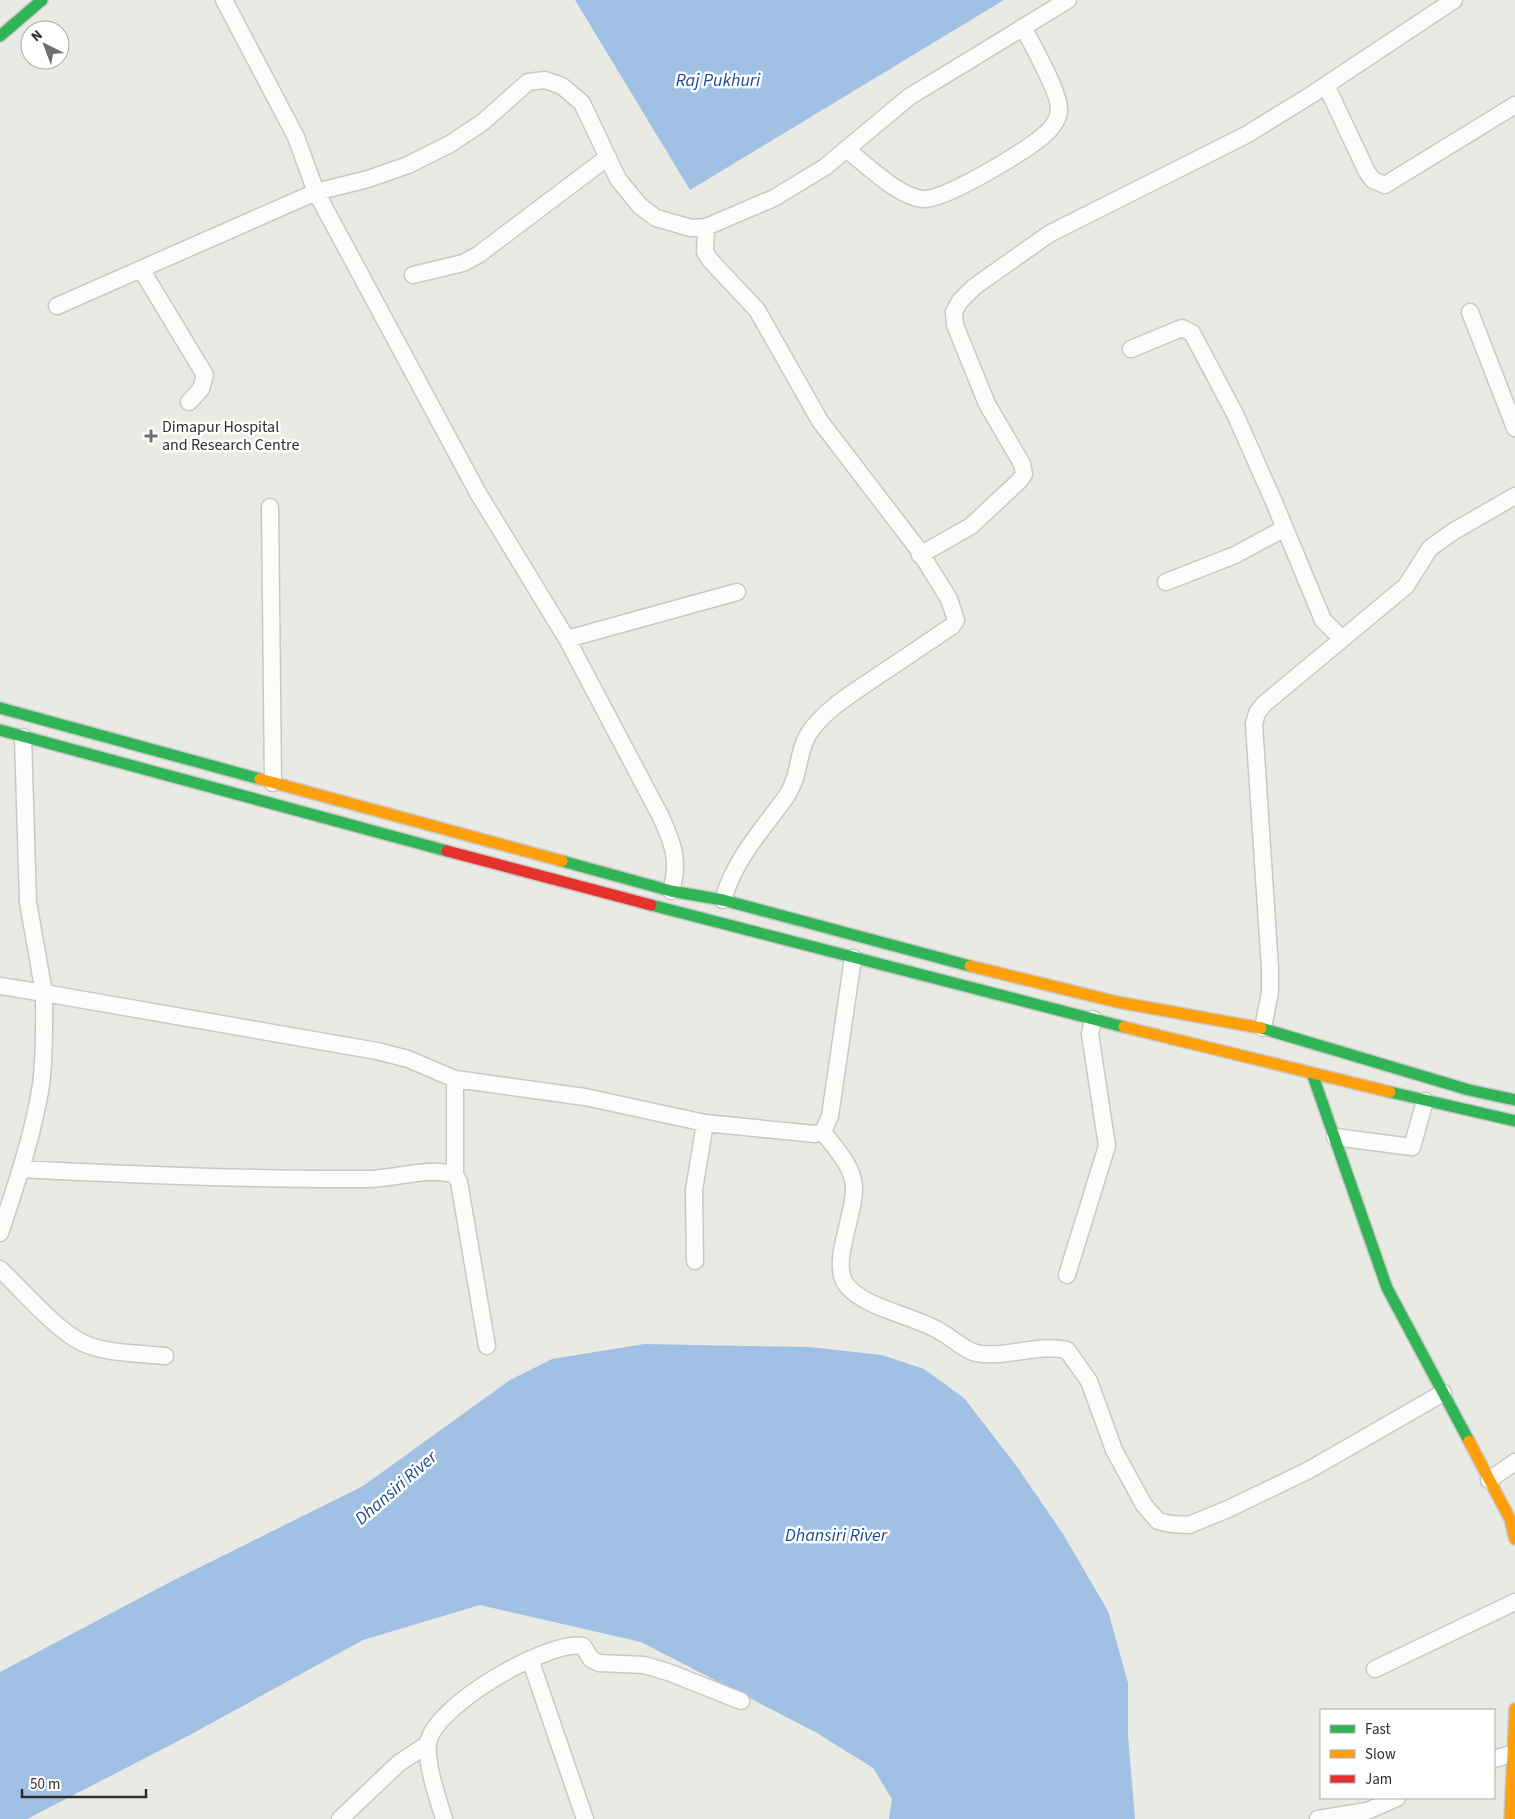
<svg xmlns="http://www.w3.org/2000/svg" width="1515" height="1819" font-family="'Source Sans 3',sans-serif">
<style>
.water{fill:#a0c1e4}
.lines{fill:none;stroke-linecap:round;stroke-linejoin:round}
.street-casing{stroke:#c9c8c8;stroke-width:19}
.fast-casing{stroke:#c9c8c8;stroke-width:14}
.slow-casing{stroke:#c9c8c8;stroke-width:14}
.jam-casing{stroke:#c9c8c8;stroke-width:14}
.street{stroke:#fcfcfb;stroke-width:16}
.fast{stroke:#30b455;stroke-width:11}
.slow{stroke:#ff9f0a;stroke-width:11}
.jam{stroke:#e5322d;stroke-width:11}
.poi-dot{fill:#6f6f6d;stroke:#fff;stroke-width:2}
.labels{text-anchor:middle;dominant-baseline:central;stroke-width:5;stroke-linejoin:round;paint-order:stroke}
.poi-label{font-size:16px;fill:#2d2d2d;stroke:#fff;text-anchor:start}
.water-label{font-size:18px;font-style:italic;fill:#1c4a93;stroke:#fff}
</style>
<rect width="100%" height="100%" fill="#eaeae5"/>
<path class="water" d="M 575,0 L 1004,0 L 690,190 Z
M 644,1344 L 809,1347 L 882,1355 L 924,1369 L 964,1398 L 1018,1468 L 1063,1534 L 1108,1611 L 1128,1683 L 1128,1736 L 1135,1819 L 889,1819 L 892,1799 L 873,1768 L 817,1733 L 641,1642 L 480,1605 L 363,1640 L 188,1736 L 27,1819 L 0,1819 L 0,1672 L 172,1581 L 363,1486 L 510,1380 L 552,1359 Z"/>
<g class="lines">
<g class="street-casing">
<path id="street" d="M 224,0 L 296,137 L 316,192 L 478,493 L 567,639 L 661,817 C 673,844 680,861 671,891
M 1326,85 L 1367,172 L 1373,180 L 1385,185 L 1515,105
M 846,149 C 866,164 897,196 922,199 C 943,202 1025,151 1043,136 C 1050,130 1058,122 1059,111 C 1061,95 1032,44 1023,27
M 706,227 L 705,252 L 710,260 L 757,310 L 820,421 L 918,549 L 949,599 L 956,620 L 952,626 C 928,642 904,659 879,675 C 855,692 827,707 809,733 C 797,751 801,775 786,797 C 762,830 734,860 723,900
M 141,269 L 205,375 L 201,389 L 189,402
M 413,275 L 463,263 L 478,255 L 608,157
M 57,306 L 316,192 L 368,179 L 408,165 L 450,144 L 483,122 L 528,82 L 545,80 L 562,86 L 582,103 L 618,179 L 640,206 L 656,218 L 691,228 L 706,227 L 774,198 L 825,167 L 909,97 L 1068,0
M 1470,312 L 1515,428
M 1131,349 L 1182,328 L 1192,333 L 1235,414 L 1274,502 L 1323,620 L 1342,639
M 270,507 L 273,783
M 920,555 L 971,526 L 1019,481 L 1024,474 L 1022,464 L 987,404 L 955,325 L 954,312 L 960,301 L 974,287 L 1049,234 L 1246,135 L 1311,95 L 1454,0
M 1166,582 L 1235,555 L 1285,528
M 567,639 L 737,592
M 23,737 L 28,902 L 44,993 L 377,1051 L 408,1059 L 455,1079 L 585,1097 L 705,1123 L 815,1134 L 823,1132 L 830,1116 L 853,958
M 0,986 L 44,993 C 44,1024 45,1055 41,1085 C 33,1136 16,1185 0,1233
M 1263,1028 L 1270,992 L 1270,969 L 1254,724 L 1257,713 L 1264,704 L 1406,586 L 1430,548 L 1454,531 L 1515,496
M 823,1132 C 835,1148 853,1166 854,1187 C 856,1214 828,1266 848,1287 C 866,1306 897,1312 920,1322 C 931,1326 944,1333 953,1340 C 961,1345 966,1350 976,1353 C 1006,1359 1036,1343 1067,1350 L 1089,1381 L 1114,1450 L 1144,1505 L 1158,1521 L 1171,1524 L 1189,1525 L 1228,1509 L 1309,1470 L 1443,1393
M 1335,1137 L 1412,1147 L 1425,1101
M 21,1169 C 137,1175 253,1180 368,1179 C 397,1179 427,1166 455,1175 L 459,1182 L 487,1346
M 455,1175 L 455,1079
M 695,1261 L 694,1190 L 705,1123
M 0,1269 C 22,1290 56,1330 83,1343 C 107,1354 139,1353 165,1356
M 1067,1275 L 1107,1146 L 1090,1034 L 1093,1019
M 1489,1480 L 1515,1462
M 530,1659 L 585,1819
M 1375,1669 L 1515,1602
M 1494,1759 L 1515,1753
M 340,1819 L 399,1763 L 428,1744
M 444,1819 C 438,1799 426,1765 428,1744 C 432,1707 547,1640 583,1646 L 591,1659 L 599,1663 L 644,1665 L 668,1672 L 741,1701
M 1318,1819 L 1367,1811 L 1397,1798"/>
</g>
<g class="fast-casing">
<path id="fast" d="M 0,36 L 42,0
M 0,708 L 260,779
M 0,730 L 447,851
M 562,861 L 671,891 L 723,900 L 970,966
M 651,905 L 1124,1027
M 1261,1028 L 1469,1090 L 1515,1100
M 1313,1076 L 1387,1288 L 1469,1441
M 1390,1092 L 1515,1121"/>
</g>
<g class="slow-casing">
<path id="slow" d="M 260,779 L 562,861
M 970,966 L 1117,1002 L 1261,1028
M 1124,1027 L 1390,1092
M 1469,1441 L 1510,1519 L 1515,1539
M 1510,1819 L 1515,1709"/>
</g>
<g class="jam-casing">
<path id="jam" d="M 447,851 L 651,905"/>
</g>
<use href="#street" class="street"/>
<use href="#fast" class="fast"/>
<use href="#slow" class="slow"/>
<use href="#jam" class="jam"/>
</g>
<path class="poi-dot" d="M148.5 428.5h5v5h5v5h-5v5h-5v-5h-5v-5h5z"/>
<g class="labels">
<g class="poi-label">
<text x="162" y="427">Dimapur Hospital<tspan x="162" dy="18">and Research Centre</tspan></text>
</g>
<g class="water-label">
<text x="718" y="80">Raj Pukhuri</text>
<text transform="translate(396 1488) rotate(-41)">Dhansiri River</text>
<text x="836" y="1535">Dhansiri River</text>
</g>
</g>
<rect x="1320" y="1709" width="175" height="90" fill="#ffffff" stroke="#ababab"/>
<rect x="1330" y="1725" width="25" height="8" fill="#30b455" stroke="#ababab"/>
<text x="1365" y="1734" font-size="15" fill="#2d2d2d">Fast</text>
<rect x="1330" y="1750" width="25" height="8" fill="#ff9f0a" stroke="#ababab"/>
<text x="1365" y="1759" font-size="15" fill="#2d2d2d">Slow</text>
<rect x="1330" y="1775" width="25" height="8" fill="#e5322d" stroke="#ababab"/>
<text x="1365" y="1784" font-size="15" fill="#2d2d2d">Jam</text>
<g transform="translate(45 45) rotate(318)"><circle r="24" fill="#ffffff" stroke="#ababab"/>
<path d="M0-4L9 19L0 12L-9 19Z" fill="#6f6f6d"/>
<text y="-8" font-size="14" font-weight="bold" text-anchor="middle" fill="#2d2d2d">N</text>
</g>
<path d="M22 1789v8h124v-8" fill="none" stroke="#2d2d2d" stroke-width="2.5"/>
<text x="30" y="1789" font-size="15" fill="#2d2d2d" stroke="#ffffff" stroke-width="4" paint-order="stroke">50 m</text>
</svg>
